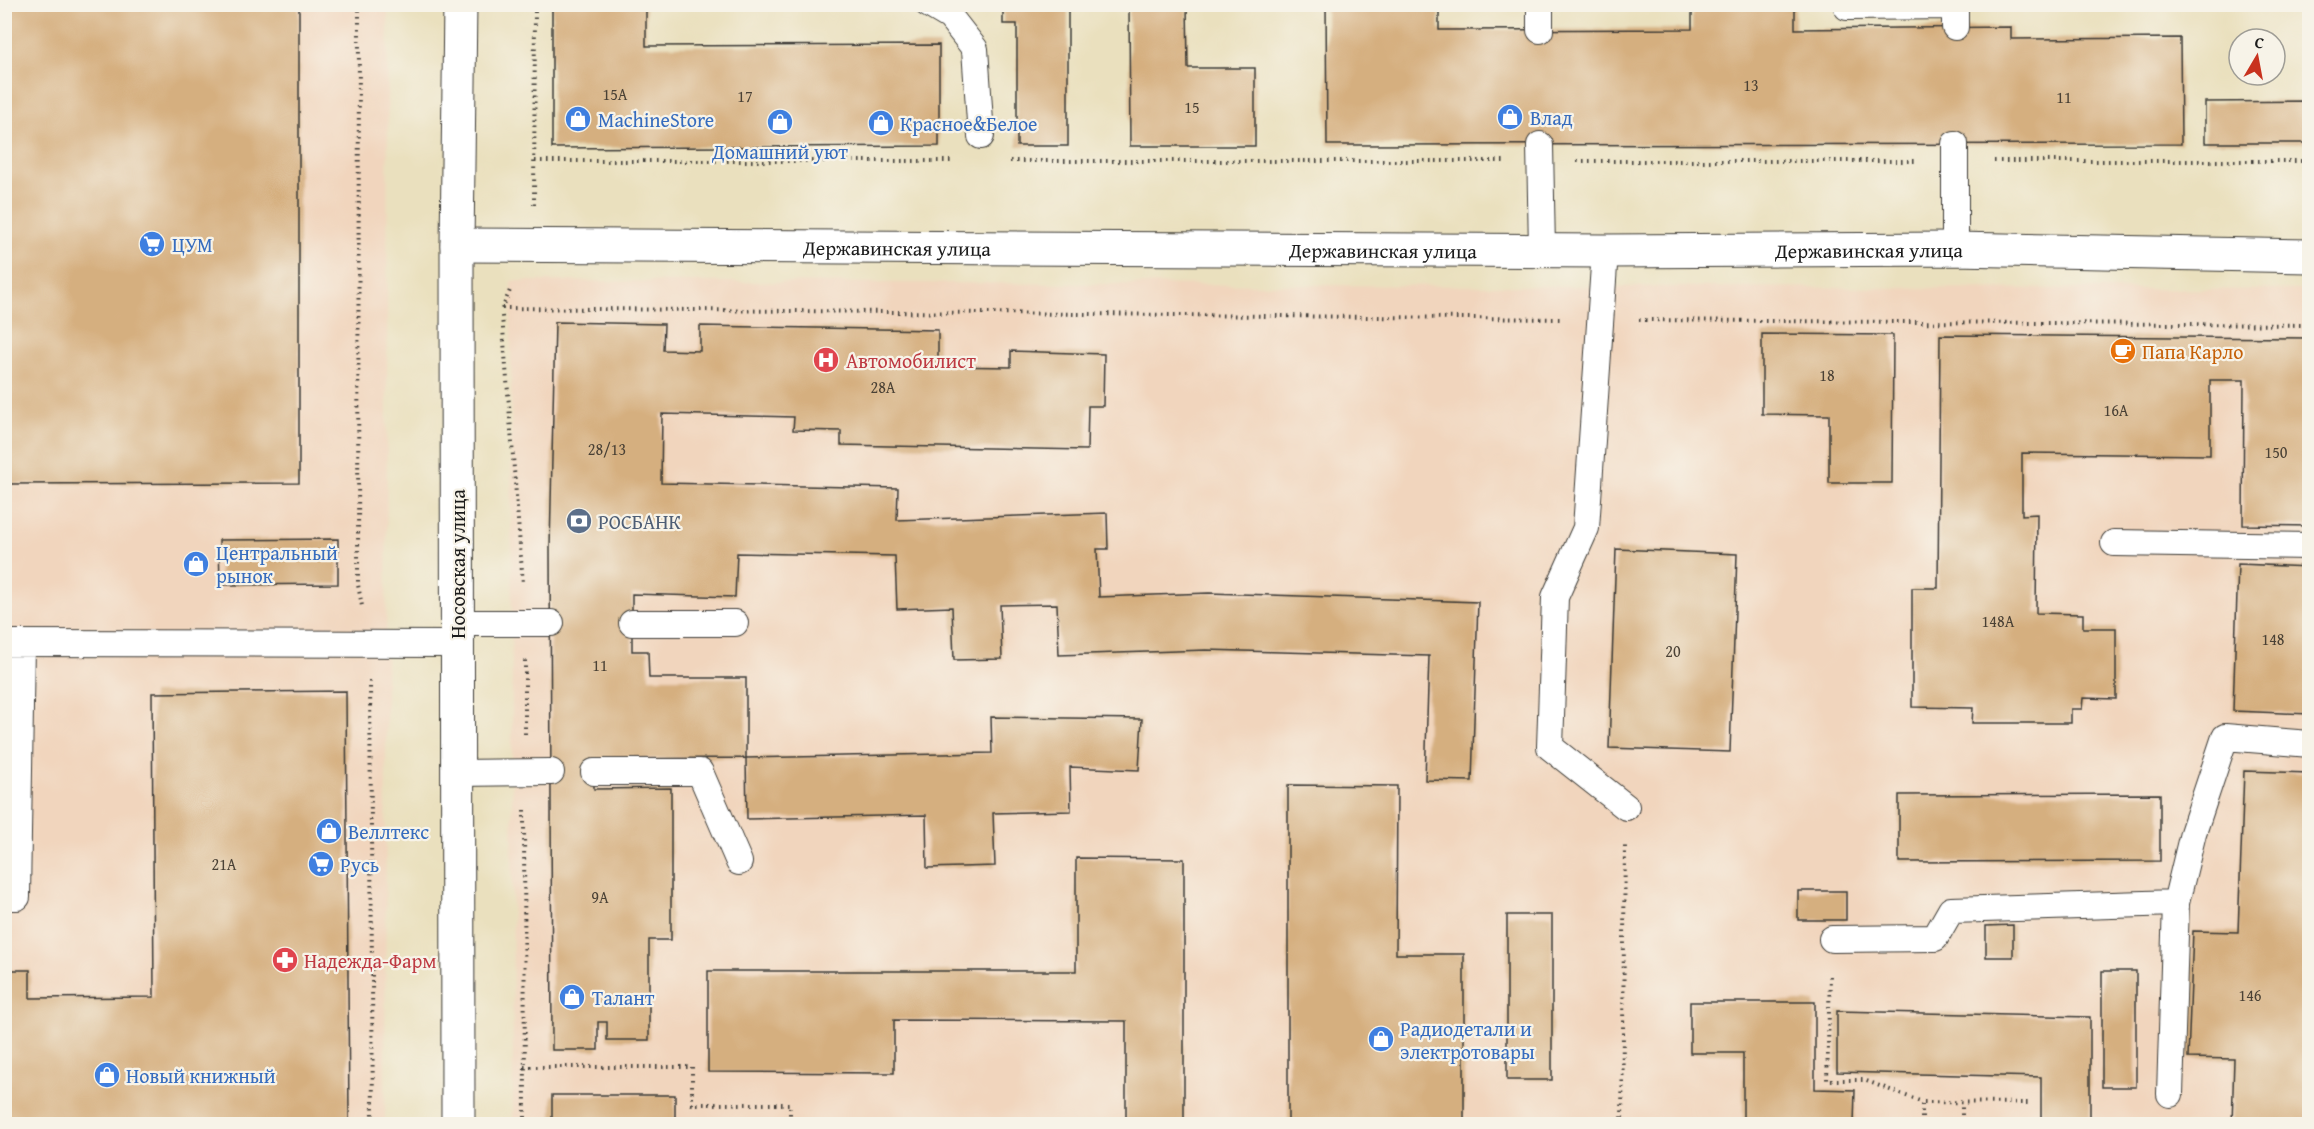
<svg xmlns="http://www.w3.org/2000/svg" width="2314" height="1129" font-family="'Gentium Book Plus',serif">
<style>
.built{fill:#f1d5bd}
.building{fill:#d5af7f}
.lines{fill:none;stroke-linecap:round;stroke-linejoin:round}
.lane-casing{stroke:#3b3934;stroke-width:28}
.street-casing{stroke:#3b3934;stroke-width:35}
.secondary-casing{stroke:#3b3934;stroke-width:35}
.path{stroke:#3b3934;stroke-width:4;stroke-dasharray:1.5 4.5;stroke-linecap:butt}
.lane{stroke:#fff;stroke-width:26}
.street{stroke:#fff;stroke-width:33}
.secondary{stroke:#fff;stroke-width:33}
.labels{text-anchor:middle;dominant-baseline:central;stroke-width:4.5;stroke-linejoin:round;paint-order:stroke}
.number-label{font-size:16px;fill:#4a4135}
.shop-label{font-size:20px;fill:#366cbe;stroke:#f7f3e8;text-anchor:start}
.street-label{font-size:20px;fill:#1c1c1c;stroke:#f7f3e8}
.food-label{font-size:20px;fill:#c56008;stroke:#f7f3e8;text-anchor:start}
.health-label{font-size:20px;fill:#be3a42;stroke:#f7f3e8;text-anchor:start}
.service-label{font-size:20px;fill:#4e5e75;stroke:#f7f3e8;text-anchor:start}
</style>
<rect width="100%" height="100%" fill="#f7f3e8"/>
<filter id="ink" filterUnits="userSpaceOnUse"><feTurbulence type="fractalNoise" baseFrequency=".0167" numOctaves="2"/><feDisplacementMap in="SourceGraphic" scale="12" xChannelSelector="R" yChannelSelector="G"/><feConvolveMatrix kernelMatrix="1 2 1 2 8 2 1 2 1" color-interpolation-filters="sRGB"/></filter>
<filter id="wash" filterUnits="userSpaceOnUse"><feTurbulence type="fractalNoise" baseFrequency=".008" numOctaves="4" result="noise"/><feDisplacementMap in="SourceGraphic" scale="24" xChannelSelector="R" yChannelSelector="G"/><feGaussianBlur stdDeviation="1.35" result="paint"/><feColorMatrix in="noise" values="0 0 0 0 0 0 0 0 0 0 0 0 0 0 0 0 0 1.4 0 .05"/><feComposite in="paint" operator="in"/></filter>
<g filter="url(#wash)">
<rect width="100%" height="100%" fill="#eae0be"/>
<path class="built" d="M 5,5 L 388,5 L 385,1124 L 5,1124 Z
M 511,281 L 2309,290 L 2309,1124 L 513,1124 Z"/>
<g id="blocks">
<path class="building" d="M 4,4 L 299,4 L 299,483 L 4,484 Z
M 552,4 L 646,4 L 646,46 L 939,45 L 939,146 L 552,148 Z
M 1003,4 L 1068,4 L 1068,146 L 1017,146 L 1017,24 L 1003,24 Z
M 1129,4 L 1187,4 L 1188,68 L 1255,68 L 1255,146 L 1130,146 Z
M 1326,4 L 1439,4 L 1439,30 L 1692,29 L 1692,4 L 1795,4 L 1795,29 L 2011,27 L 2011,39 L 2180,38 L 2181,144 L 1327,145 Z
M 2310,101 L 2310,143 L 2205,143 L 2205,102 Z
M 555,322 L 664,324 L 663,350 L 700,351 L 700,326 L 938,330 L 938,366 L 1011,367 L 1011,351 L 1104,354 L 1103,406 L 1088,406 L 1087,450 L 841,445 L 841,431 L 793,430 L 794,417 L 662,414 L 661,483 L 898,488 L 897,520 L 1107,513 L 1108,549 L 1097,549 L 1099,597 L 1209,593 L 1478,602 L 1472,781 L 1425,780 L 1429,656 L 1206,650 L 1059,655 L 1057,604 L 1000,605 L 1002,659 L 954,660 L 952,607 L 897,609 L 895,556 L 737,553 L 735,597 L 632,594 L 632,651 L 648,651 L 649,678 L 746,678 L 746,758 L 594,759 L 594,789 L 671,788 L 671,940 L 649,940 L 649,1040 L 607,1040 L 607,1022 L 598,1022 L 598,1050 L 552,1050 L 550,548 Z
M 1762,334 L 1893,335 L 1892,483 L 1829,483 L 1829,415 L 1762,414 Z
M 1940,335 L 2310,338 L 2310,526 L 2243,525 L 2244,380 L 2210,380 L 2210,455 L 2022,453 L 2022,515 L 2037,514 L 2036,613 L 2083,614 L 2083,628 L 2116,628 L 2116,699 L 2083,698 L 2082,709 L 2071,709 L 2071,723 L 1972,723 L 1973,708 L 1912,707 L 1912,588 L 1938,588 Z
M 338,539 L 338,584 L 220,585 L 219,540 Z
M 1616,549 L 1737,554 L 1730,752 L 1609,748 Z
M 2238,564 L 2310,567 L 2310,714 L 2233,711 Z
M 346,691 L 349,1124 L 4,1124 L 4,970 L 30,970 L 30,998 L 154,997 L 152,693 Z
M 991,717 L 1142,719 L 1139,770 L 1070,767 L 1071,811 L 993,813 L 995,866 L 927,868 L 926,815 L 747,819 L 746,758 L 992,753 Z
M 2244,771 L 2310,773 L 2310,1124 L 2232,1124 L 2234,1059 L 2188,1058 L 2193,931 L 2238,932 Z
M 1288,785 L 1397,786 L 1396,954 L 1464,954 L 1464,1124 L 1288,1124 Z
M 2160,794 L 2160,861 L 1899,862 L 1899,795 Z
M 1076,858 L 1184,859 L 1184,1124 L 1126,1124 L 1126,1021 L 894,1020 L 894,1073 L 708,1072 L 708,971 L 1076,971 Z
M 1798,891 L 1846,891 L 1846,920 L 1798,920 Z
M 1507,915 L 1552,915 L 1552,1080 L 1507,1080 Z
M 2013,925 L 2013,957 L 1986,957 L 1986,926 Z
M 2102,971 L 2136,971 L 2136,1087 L 2102,1087 Z
M 1690,1002 L 1815,1002 L 1815,1089 L 1855,1090 L 1854,1124 L 1743,1124 L 1743,1053 L 1690,1053 Z
M 1837,1011 L 2090,1017 L 2090,1124 L 2041,1124 L 2041,1077 L 1837,1072 Z
M 552,1095 L 675,1095 L 675,1124 L 552,1124 Z"/>
</g>
</g>
<g filter="url(#ink)">
<use href="#blocks" fill-opacity="0" stroke="#3b3934" stroke-width="1.5"/>
<g class="lines">
<g class="lane-casing">
<path id="lane" d="M 928,4 L 950,17 L 975,49 L 981,136
M 1540,4 L 1540,30
M 1847,4 L 1847,7 L 1955,6 L 1955,27
M 1955,144 L 1955,249
M 1540,145 L 1542,250
M 1605,251 L 1586,528 L 1555,597 L 1550,747 L 1626,807
M 2114,543 L 2310,546
M 457,623 L 551,623
M 632,623 L 735,623
M 4,643 L 457,644
M 594,772 L 700,772 L 739,862
M 457,773 L 551,772
M 4,897 L 17,897 L 21,643
M 1832,939 L 1935,938 L 1951,910 L 2176,903 L 2193,833 L 2225,737 L 2310,744
M 2170,1094 L 2176,903"/>
</g>
<g class="street-casing">
<g id="street">
<path id="s1" d="M 457,245 L 1605,251 L 1955,249 L 2310,256"/>
</g>
</g>
<g class="secondary-casing">
<path id="secondary" d="M 458,1124 L 457,245 L 460,4"/>
</g>
<path class="path" d="M 359,4 L 358,585 L 362,606
M 535,161 L 952,161
M 1010,161 L 1504,161
M 1577,161 L 1918,161
M 1994,161 L 2310,161
M 534,205 L 535,4
M 502,308 L 1563,319
M 502,309 L 511,288
M 502,316 L 523,584
M 1639,320 L 2310,325
M 370,681 L 373,1124
M 525,734 L 525,660
M 524,810 L 525,1124
M 1830,976 L 1827,1080 L 1864,1080 L 1922,1102
M 524,1067 L 692,1067 L 692,1104 L 790,1104 L 790,1124
M 1962,1115 L 1962,1103
M 1622,1124 L 1625,844
M 1922,1124 L 1922,1102 L 2028,1103"/>
<use href="#lane" class="lane"/>
<use href="#street" class="street"/>
<use href="#secondary" class="secondary"/>
</g>
</g>
<defs>
<g id="shop-disc" transform="scale(1.35)"><circle r="9.5" fill="#3f7fe0" stroke="#f7f3e8"/><path d="M-5-2.5h2.3a2.7 3.5 0 0 1 5.4 0H5L5.5 6h-11ZM-1.5-2.5h3a1.5 2.3 0 0 0-3 0Z" fill="#fff"/></g>
<g id="supermarket-disc" transform="scale(1.35)"><circle r="9.5" fill="#3f7fe0" stroke="#f7f3e8"/><path d="M-6-5.5h2.5l.6 2H6L4.5 2H-2.5L-4.4-4H-6ZM-1.5 3.2a1.3 1.3 0 1 0 .1 0ZM3 3.2a1.3 1.3 0 1 0 .1 0Z" fill="#fff"/></g>
<g id="cafe-disc" transform="scale(1.35)"><circle r="9.5" fill="#e8710a" stroke="#f7f3e8"/><path d="M-5.5-4.5H6V0H3Q3 3.5 0 3.5H-2.5Q-5.5 3.5-5.5 0ZM3-3.2v2h1.7v-2ZM-6 4.5H4V6H-6Z" fill="#fff"/></g>
<g id="hospital-disc" transform="scale(1.35)"><circle r="9.5" fill="#e0444e" stroke="#f7f3e8"/><path d="M-5-5h3v3.5h4V-5h3V5h-3V1.5h-4V5h-3Z" fill="#fff"/></g>
<g id="bank-disc" transform="scale(1.35)"><circle r="9.5" fill="#5c6f8a" stroke="#f7f3e8"/><path d="M-6-4H6V4H-6ZM0-2.3a2.3 2.3 0 1 0 0 4.6a2.3 2.3 0 1 0 0-4.6Z" fill="#fff"/></g>
<g id="pharmacy-disc" transform="scale(1.35)"><circle r="9.5" fill="#e0444e" stroke="#f7f3e8"/><path d="M-2-6h4v4h4v4h-4v4h-4v-4h-4v-4h4Z" fill="#fff"/></g>
</defs>
<g fill-rule="evenodd">
<use href="#shop-disc" x="1510" y="117"/>
<use href="#shop-disc" x="578" y="119"/>
<use href="#shop-disc" x="780" y="122"/>
<use href="#shop-disc" x="881" y="123"/>
<use href="#supermarket-disc" x="152" y="244"/>
<use href="#cafe-disc" x="2123" y="351"/>
<use href="#hospital-disc" x="826" y="360"/>
<use href="#bank-disc" x="579" y="521"/>
<use href="#shop-disc" x="196" y="564"/>
<use href="#shop-disc" x="329" y="831"/>
<use href="#supermarket-disc" x="321" y="864"/>
<use href="#pharmacy-disc" x="285" y="960"/>
<use href="#shop-disc" x="572" y="997"/>
<use href="#shop-disc" x="1381" y="1039"/>
<use href="#shop-disc" x="107" y="1075"/>
</g>
<g class="labels">
<g class="number-label">
<text x="1751" y="85">13</text>
<text x="615" y="94">15А</text>
<text x="745" y="96">17</text>
<text x="2064" y="97">11</text>
<text x="1192" y="107">15</text>
<text x="1827" y="375">18</text>
<text x="883" y="387">28А</text>
<text x="2116" y="410">16А</text>
<text x="607" y="449">28/13</text>
<text x="2276" y="452">150</text>
<text x="1998" y="621">148А</text>
<text x="2273" y="639">148</text>
<text x="1673" y="651">20</text>
<text x="600" y="665">11</text>
<text x="224" y="864">21А</text>
<text x="600" y="897">9А</text>
<text x="2250" y="995">146</text>
</g>
<g class="shop-label">
<text x="1530" y="117">Влад</text>
<text x="598" y="119">MachineStore</text>
<text x="900" y="123">Красное&amp;Белое</text>
<text x="780" y="151" text-anchor="middle">Домашний уют</text>
<text x="172" y="244">ЦУМ</text>
<text x="216" y="552">Центральный<tspan x="216" dy="23">рынок</tspan></text>
<text x="348" y="831">Веллтекс</text>
<text x="340" y="864">Русь</text>
<text x="592" y="997">Талант</text>
<text x="1400" y="1028">Радиодетали и<tspan x="1400" dy="23">электротовары</tspan></text>
<text x="126" y="1075">Новый книжный</text>
</g>
<g class="street-label">
<text stroke="none"><textPath href="#s1" startOffset="440">Державинская улица</textPath></text>
<text stroke="none"><textPath href="#s1" startOffset="926">Державинская улица</textPath></text>
<text stroke="none"><textPath href="#s1" startOffset="1412">Державинская улица</textPath></text>
<text transform="translate(457 564) rotate(-90)">Носовская улица</text>
</g>
<g class="food-label">
<text x="2142" y="351">Папа Карло</text>
</g>
<g class="health-label">
<text x="846" y="360">Автомобилист</text>
<text x="304" y="960">Надежда-Фарм</text>
</g>
<g class="service-label">
<text x="598" y="521">РОСБАНК</text>
</g>
</g>
<rect width="2314" height="1129" fill="none" stroke="#f7f3e8" stroke-width="24"/>
<g transform="translate(2257 57) rotate(10)"><circle r="28" fill="#f7f3e8" stroke="#9f9d96" stroke-width="1.5"/>
<path d="M0-4.5L10 22L0 15L-10 22Z" fill="#c8321e"/>
<text y="-9" font-size="16" font-weight="bold" text-anchor="middle" fill="#1c1c1c">С</text>
</g>
</svg>
